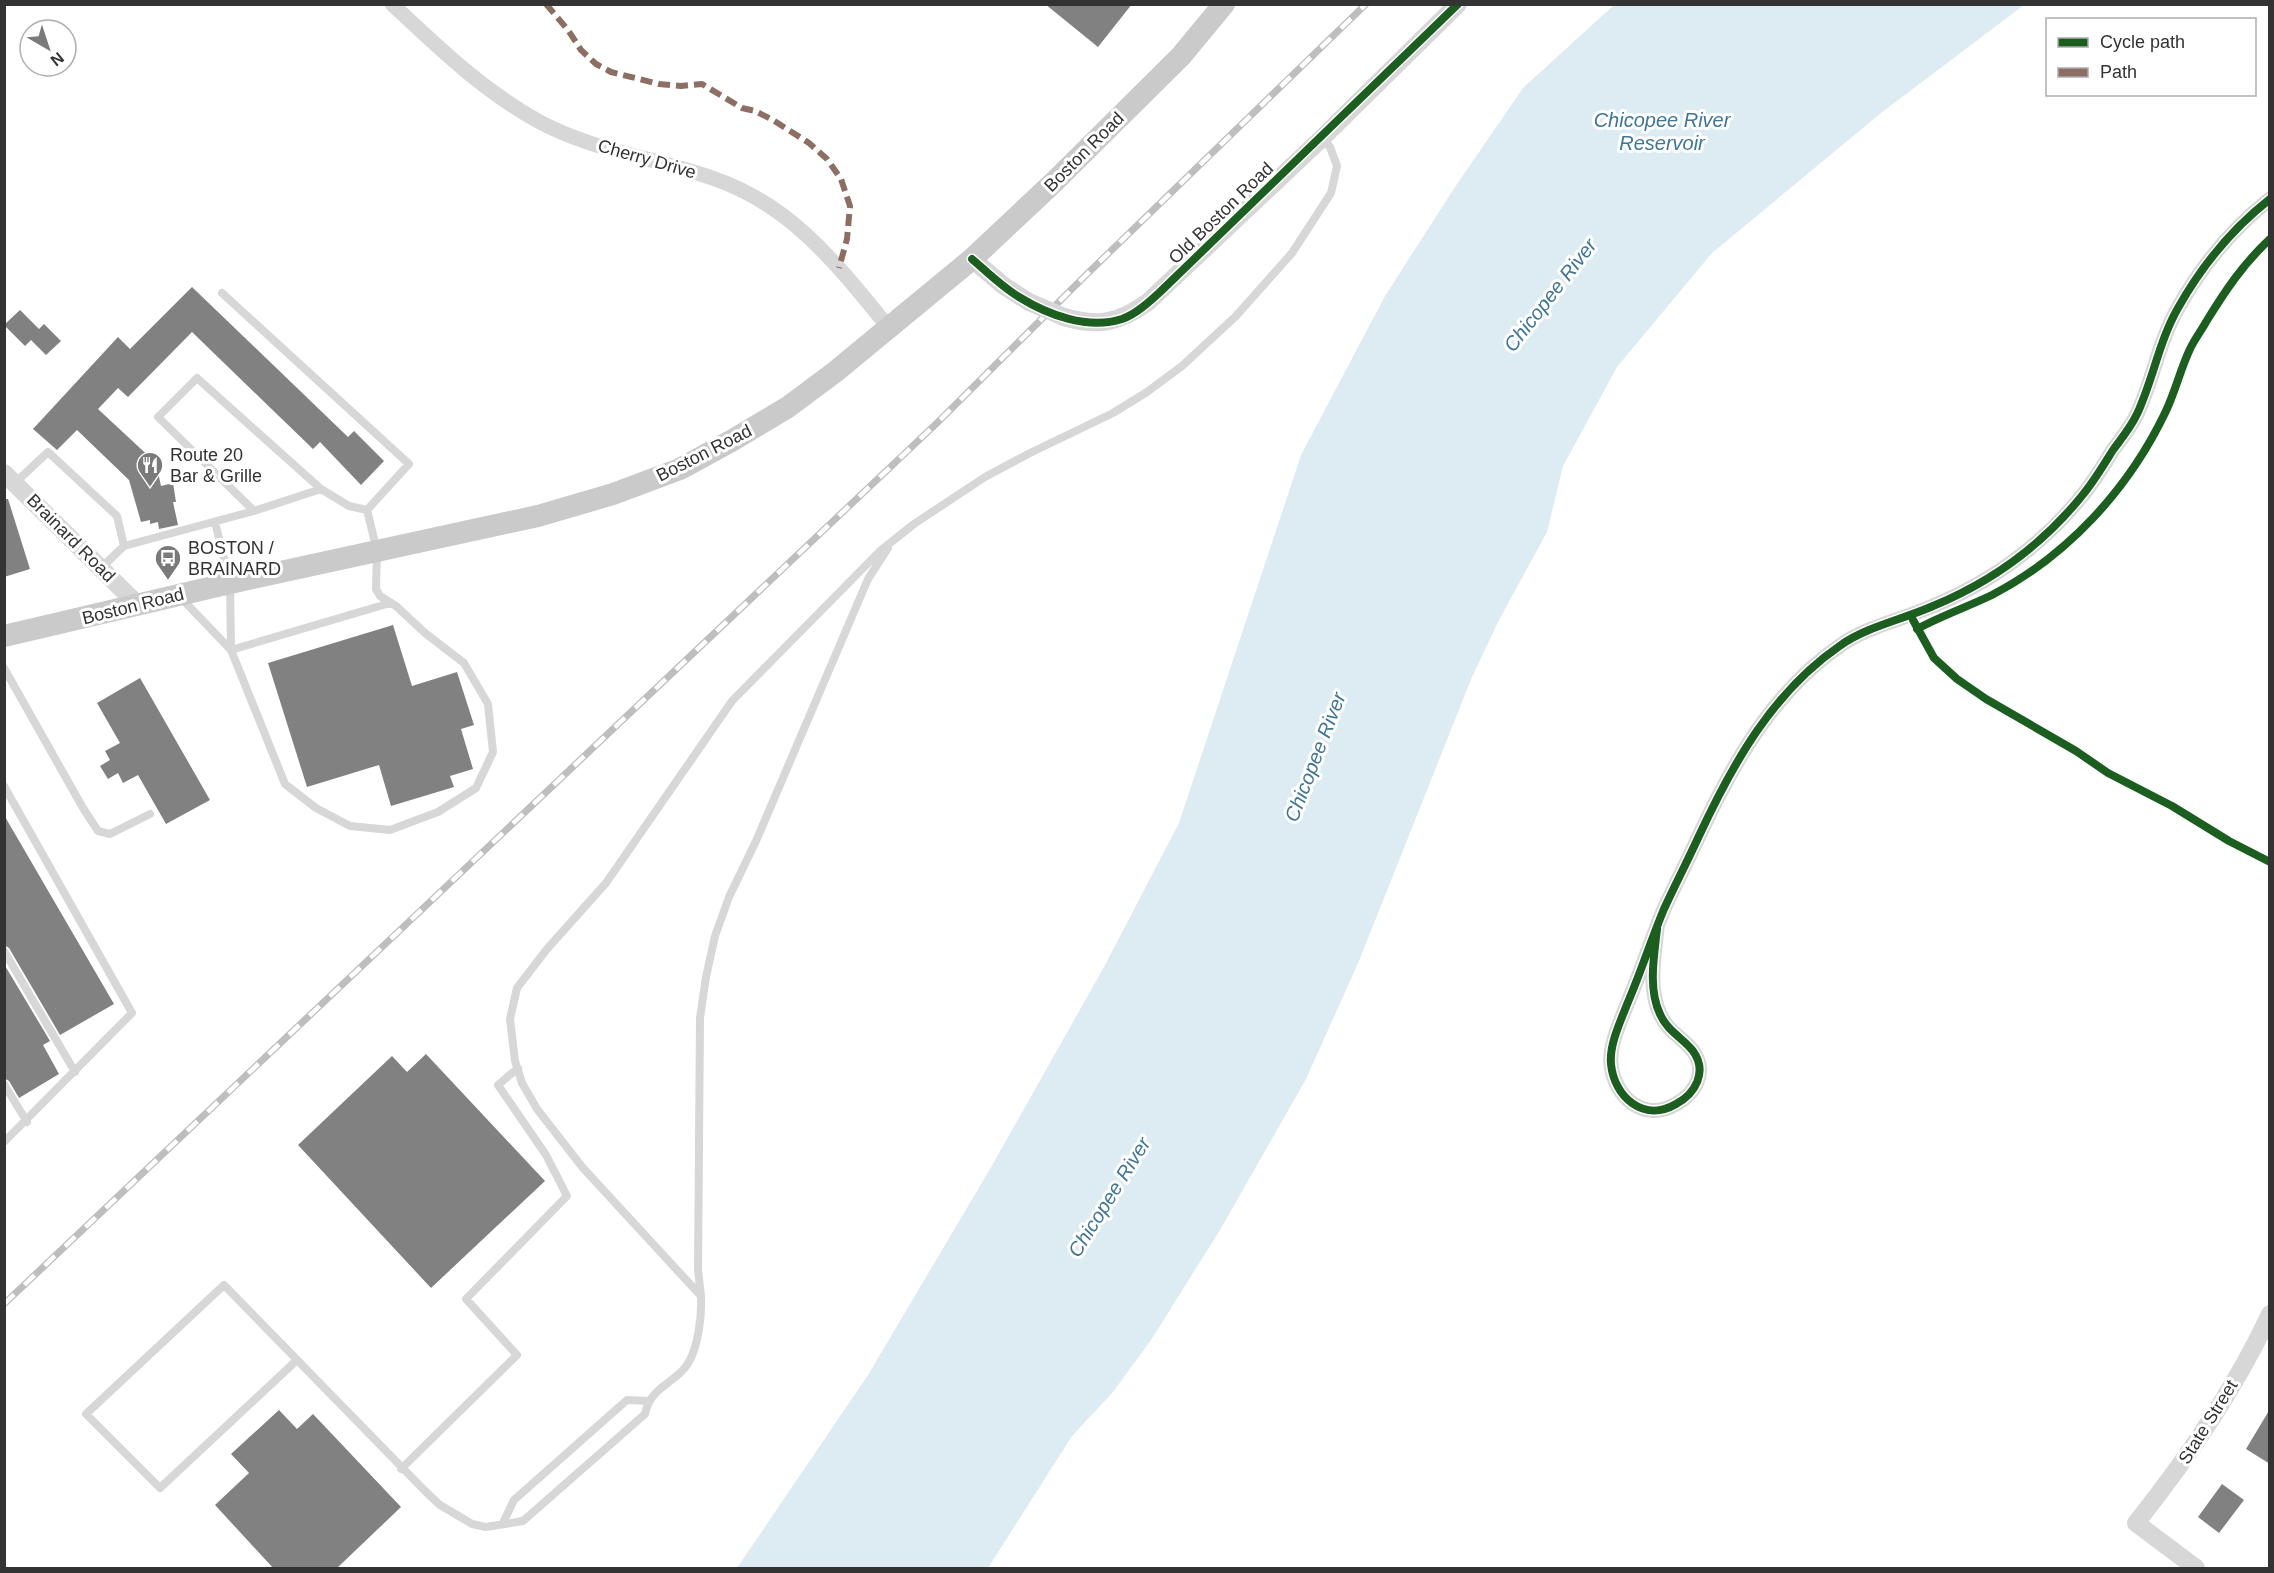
<svg xmlns="http://www.w3.org/2000/svg" width="2274" height="1573" font-family="Helvetica,sans-serif">
<style>
.water{fill:#ddebf3}
.building{fill:#818181}
.lines{fill:none;stroke-linecap:round;stroke-linejoin:round}
.service{stroke:#d7d7d7;stroke-width:8}
.minor{stroke:#d7d7d7;stroke-width:15}
.tertiary{stroke:#d7d7d7;stroke-width:18}
.primary{stroke:#cacaca;stroke-width:22}
.rail-casing{stroke:#bebebe;stroke-width:7}
.rail{stroke:#fff;stroke-width:4.5;stroke-dasharray:14;stroke-linecap:butt}
.tertiary-bridge{stroke:#d7d7d7;stroke-width:18}
.quiet{stroke:#8d6e63;stroke-width:6;stroke-dasharray:12 6;stroke-linecap:butt}
.cycleway-casing{stroke:#fff;stroke-width:11}
.cycleway{stroke:#1b5e20;stroke-width:8}
.labels{text-anchor:middle;dominant-baseline:central;stroke-width:6;stroke-linejoin:round;paint-order:stroke}
.street-label{font-size:18px;fill:#333;stroke:#fff}
.poi-label{font-size:18px;fill:#333;stroke:#fff;text-anchor:start}
.water-label{font-size:20px;font-style:italic;fill:#3f7597;stroke:#fff}
</style>
<rect width="100%" height="100%" fill="#fff"/>
<path class="water" d="M 1614,5 L 2024,5 L 1881,113 L 1712,253 L 1617,367 L 1563,466 L 1547,532 L 1499,620 L 1472,677 L 1359,961 L 1306,1079 L 1220,1230 L 1151,1340 L 1113,1392 L 1072,1436 L 988,1568 L 737,1568 L 868,1375 L 990,1169 L 1104,967 L 1179,823 L 1301,455 L 1385,296 L 1455,187 L 1523,88 Z"/>
<path class="building" d="M 1045,4 L 1132,4 L 1098,47 Z
M 192,287 L 348,437 L 354,431 L 384,461 L 361,485 L 320,442 L 313,449 L 192,332 L 128,397 L 118,388 L 98,409 L 156,463 L 161,486 L 173,483 L 176,502 L 173,502 L 178,525 L 159,529 L 158,522 L 150,524 L 150,520 L 141,522 L 129,480 L 77,430 L 57,450 L 33,429 L 118,337 L 130,349 Z
M 20,310 L 39,329 L 44,324 L 61,341 L 46,355 L 31,340 L 25,346 L 4,325 Z
M 4,499 L 8,499 L 30,569 L 4,577 Z
M 393,625 L 412,686 L 457,672 L 474,725 L 461,729 L 473,769 L 450,776 L 454,787 L 391,806 L 379,765 L 307,787 L 268,663 Z
M 140,678 L 210,800 L 166,824 L 138,775 L 123,783 L 118,773 L 108,779 L 100,766 L 110,760 L 105,751 L 120,743 L 97,703 Z
M 4,815 L 114,1004 L 60,1035 L 9,948 L 4,945 Z
M 4,964 L 50,1041 L 43,1045 L 59,1074 L 19,1098 L 9,1081 L 4,1078 Z
M 426,1054 L 545,1181 L 431,1288 L 298,1145 L 392,1056 L 407,1072 Z
M 2270,1409 L 2270,1464 L 2246,1449 Z
M 279,1410 L 297,1429 L 313,1414 L 401,1507 L 336,1569 L 274,1569 L 215,1505 L 249,1473 L 231,1454 Z
M 2222,1484 L 2244,1500 L 2219,1533 L 2198,1517 Z"/>
<g class="lines">
<path class="service" d="M 222,293 L 409,464 L 367,510
M 15,483 L 48,452 L 117,516 L 124,546
M 321,489 L 254,511 L 158,417 L 197,378 L 321,489 L 349,506 L 367,510 L 377,551 L 376,589 L 380,596 L 396,606 L 425,633 L 464,663 L 488,704 L 493,752 L 476,788 L 438,812 L 390,830 L 350,826 L 316,808 L 285,784 L 231,650 L 390,603
M 215,522 L 230,583 L 231,650
M 101,568 L 124,546 L 254,511
M 182,599 L 231,650
M 4,668 L 83,808 L 98,831 L 110,834 L 150,814
M 4,786 L 132,1013 L 4,1142
M 4,951 L 75,1072
M 4,1084 L 27,1122
M 701,1296 L 698,1270 L 700,1018 L 706,977 L 715,936 L 729,897 L 756,841 L 868,579 L 888,548
M 297,1360 L 160,1488 L 86,1414 L 224,1285 L 425,1491 L 440,1505 L 472,1524 L 486,1527 L 523,1521 L 645,1414 C 650,1387 674,1384 687,1365 C 698,1349 702,1316 701,1296 L 583,1168 L 537,1109 L 522,1083 L 515,1061 L 510,1019 L 517,988 L 547,949 L 606,883 L 732,701 L 880,551 L 914,524 L 985,477 L 1028,454 L 1113,413 L 1147,392 L 1182,366 L 1236,316 L 1292,253 L 1331,193 L 1337,166 L 1330,147 L 1323,139
M 401,1469 L 517,1355 L 466,1299 L 567,1196 L 546,1155 L 498,1085 L 518,1068
M 503,1523 L 514,1500 L 627,1400 L 648,1401"/>
<path class="minor" d="M 392,4 C 438,47 482,90 538,121 C 593,151 656,158 715,179 C 793,206 839,267 889,328
M 1657,929 C 1654,956 1648,989 1660,1014 C 1667,1031 1683,1038 1693,1051 C 1708,1072 1695,1094 1676,1104 C 1644,1123 1614,1097 1611,1064 C 1609,1045 1621,1020 1628,1002 C 1641,972 1651,940 1664,909 C 1675,885 1687,862 1698,838 C 1732,765 1772,692 1841,645 C 1866,627 1904,619 1933,606 C 1991,582 2041,546 2081,497 C 2093,483 2103,466 2113,450 C 2121,439 2131,427 2137,414 C 2153,380 2159,341 2178,308 C 2201,267 2233,228 2270,199"/>
<path class="tertiary" d="M 972,259 L 1004,286 L 1029,302
M 1064,317 C 1098,327 1119,323 1148,302 L 1322,138 L 1458,4
M 4,473 L 137,604
M 2196,1568 L 2136,1523 C 2187,1459 2235,1389 2270,1314"/>
<path class="primary" d="M 4,636 L 230,583 L 538,516 L 613,494 L 680,469 L 733,440 L 788,407 L 835,372 L 972,259 L 1055,181 L 1181,56 L 1224,4"/>
<g class="rail-casing">
<path id="rail" d="M 4,1304 L 937,423 L 1086,275 L 1366,4"/>
</g>
<use href="#rail" class="rail"/>
<path class="tertiary-bridge" d="M 1029,302 L 1064,317"/>
<path class="quiet" d="M 546,4 L 568,30 L 581,50 L 596,64 L 611,72 L 659,84 L 681,86 L 702,84 L 742,108 L 755,111 L 773,120 L 809,143 L 827,159 L 841,179 L 850,206 L 847,239 L 839,268"/>
<g class="cycleway-casing">
<path id="cycleway" d="M 972,259 C 987,272 1002,287 1019,297 C 1048,315 1088,330 1122,319 C 1136,314 1149,302 1160,292 L 1458,4
M 1913,620 L 1934,658 L 1957,679 L 1986,699 L 2076,751 L 2108,773 L 2172,806 L 2229,841 L 2270,862
M 1917,629 C 1941,616 1967,607 1992,595 C 2067,556 2128,490 2165,413 C 2175,393 2180,370 2190,349 C 2194,340 2201,331 2206,322 C 2225,291 2243,264 2270,239
M 1657,929 C 1654,956 1648,989 1660,1014 C 1667,1031 1683,1038 1693,1051 C 1708,1072 1695,1094 1676,1104 C 1644,1123 1614,1097 1611,1064 C 1609,1045 1621,1020 1628,1002 C 1641,972 1651,940 1664,909 C 1675,885 1687,862 1698,838 C 1732,765 1772,692 1841,645 C 1866,627 1904,619 1933,606 C 1991,582 2041,546 2081,497 C 2093,483 2103,466 2113,450 C 2121,439 2131,427 2137,414 C 2153,380 2159,341 2178,308 C 2201,267 2233,228 2270,199"/>
</g>
<use href="#cycleway" class="cycleway"/>
</g>
<defs>
<g id="restaurant-pin" transform="scale(1.35)"><path d="M0 17L-7.5 6A9.5 9.5 0 1 1 7.5 6Z" fill="#7a7a7a" stroke="#fff"/><path d="M-5-6h1v4h1v-4h1v4h1v-4h1v5L-1.5 .5V6h-2V.5L-5-1ZM5-6V6H3V1.5H1.5Q1.5-4 5-6Z" fill="#fff"/></g>
<g id="bus-pin" transform="scale(1.35)"><path d="M0 17L-7.5 6A9.5 9.5 0 1 1 7.5 6Z" fill="#7a7a7a" stroke="#fff"/><path d="M-5-6H5V4H4V6H2V4H-2V6H-4V4H-5ZM-3.5-4V0h7V-4ZM-3.5 1.2v1.5H-2V1.2ZM2 1.2v1.5H3.5V1.2Z" fill="#fff"/></g>
</defs>
<g fill-rule="evenodd">
<use href="#restaurant-pin" x="150" y="465"/>
<use href="#bus-pin" x="168" y="558"/>
</g>
<g class="labels">
<g class="street-label">
<text transform="translate(1084 152) rotate(-45)">Boston Road</text>
<text transform="translate(647 159) rotate(16)">Cherry Drive</text>
<text transform="translate(1221 213) rotate(-44)">Old Boston Road</text>
<text transform="translate(704 453) rotate(-27)">Boston Road</text>
<text transform="translate(71 538) rotate(45)">Brainard Road</text>
<text transform="translate(133 606) rotate(-14)">Boston Road</text>
<text transform="translate(2208 1422) rotate(-58)">State Street</text>
</g>
<g class="poi-label">
<text x="170" y="455">Route 20<tspan x="170" dy="21">Bar &amp; Grille</tspan></text>
<text x="188" y="548">BOSTON /<tspan x="188" dy="21">BRAINARD</tspan></text>
</g>
<g class="water-label">
<text x="1662" y="120">Chicopee River<tspan x="1662" dy="23">Reservoir</tspan></text>
<text transform="translate(1550 295) rotate(-52)">Chicopee River</text>
<text transform="translate(1315 757) rotate(-69)">Chicopee River</text>
<text transform="translate(1109 1197) rotate(-58)">Chicopee River</text>
</g>
</g>
<rect width="2274" height="1573" fill="none" stroke="#333333" stroke-width="12"/>
<rect x="2046" y="18" width="210" height="78" fill="#ffffff" stroke="#adadad" stroke-width="1.5"/>
<rect x="2058" y="38" width="30" height="9" fill="#1b5e20" stroke="#adadad" stroke-width="1.5"/>
<text x="2100" y="48" font-size="18" fill="#333333">Cycle path</text>
<rect x="2058" y="68" width="30" height="9" fill="#8d6e63" stroke="#adadad" stroke-width="1.5"/>
<text x="2100" y="78" font-size="18" fill="#333333">Path</text>
<g transform="translate(48 48) rotate(141)"><circle r="28" fill="#ffffff" stroke="#adadad" stroke-width="1.5"/>
<path d="M0-4.5L10 22L0 15L-10 22Z" fill="#7a7a7a"/>
<text y="-9" font-size="16" font-weight="bold" text-anchor="middle" fill="#333333">N</text>
</g>
</svg>
